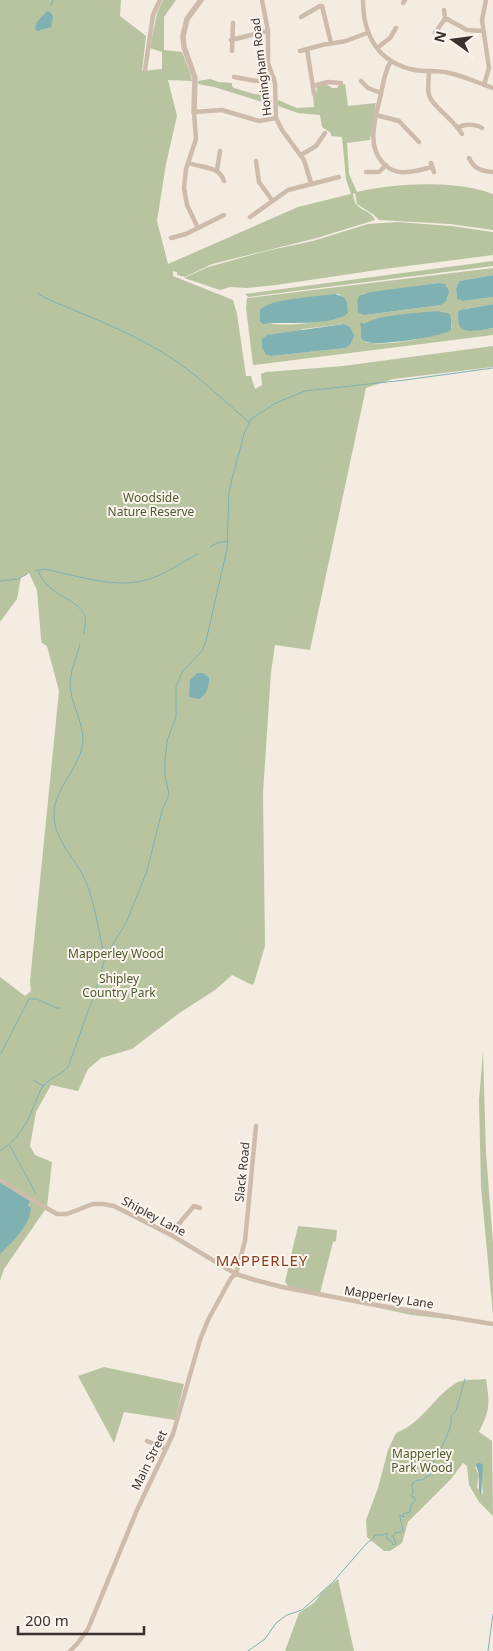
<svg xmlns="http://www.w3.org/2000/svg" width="493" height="1651" font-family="'Noto Sans',sans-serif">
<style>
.green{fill:#b8c4a0;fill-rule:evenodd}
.water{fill:#7fb0b2}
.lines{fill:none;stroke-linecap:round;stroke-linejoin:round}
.stream{stroke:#7fb0b2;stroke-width:1}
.minor{stroke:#cdbbac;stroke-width:4.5}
.tertiary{stroke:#cdbbac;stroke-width:5.5}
.labels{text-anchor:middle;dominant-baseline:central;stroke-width:4;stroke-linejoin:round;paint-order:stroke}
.street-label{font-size:12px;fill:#3b302b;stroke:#fbf5ee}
.park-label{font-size:12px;fill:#4a5a2e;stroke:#fbf5ee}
.quarter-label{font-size:15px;letter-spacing:1px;fill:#8c3b22;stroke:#fbf5ee}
</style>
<rect width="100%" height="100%" fill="#f4ebe1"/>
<path class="green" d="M 0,0 L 121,0 L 120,16 L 146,36 L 142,71 L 162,69 L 162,52 L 150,48 L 157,13 L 163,0 L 176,0 L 164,17 L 164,50 L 182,52 L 190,73 L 192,81 L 168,80 L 177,116 L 166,164 L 157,221 L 168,264 L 298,207 L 351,194 L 346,179 L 342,137 L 331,136 L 331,133 L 322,127 L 320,115 L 298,113 L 278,106 L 278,100 L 297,108 L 314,107 L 313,96 L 316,95 L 317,87 L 326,84 L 332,88 L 337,88 L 339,85 L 345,84 L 348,106 L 376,103 L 370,140 L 347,143 L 349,174 L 357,192 C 397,183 455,180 493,194 L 493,230 L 450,224 L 379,220 L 374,215 L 357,204 L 355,193 L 353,194 C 354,212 370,208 375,220 L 317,238 L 212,264 L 185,277 L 177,275 L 177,272 L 173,271 L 173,276 L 233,300 L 237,314 L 246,376 L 251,376 L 255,389 L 262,385 L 261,374 L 266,372 L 343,366 L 493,346 L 493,367 L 393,379 L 366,388 L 310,650 L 275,645 L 271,672 L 263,793 L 265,946 L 254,983 L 252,985 L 232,975 L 215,990 L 178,1014 L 132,1049 L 101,1058 L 88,1069 L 78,1091 L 51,1085 L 36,1112 L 30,1146 L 35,1155 L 52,1162 L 47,1207 L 4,1269 L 0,1281 L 0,977 L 25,996 L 31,991 L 30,981 L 59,691 L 47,646 L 42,643 L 41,639 L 37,590 L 29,573 L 21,577 L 17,599 L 0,622 Z
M 210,79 L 219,82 L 232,83 L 232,86 L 234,88 L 254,94 L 271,96 L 272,105 L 214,87 L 198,84 L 198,81 Z
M 397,222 L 451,226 L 493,232 L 493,255 L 384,269 L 276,285 L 247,288 L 230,287 L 220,290 L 184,278 L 208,267 L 266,251 L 313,241 L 368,224 Z
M 493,261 L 493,266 L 248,297 L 245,294 Z
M 493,268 L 493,275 L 459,281 L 456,288 L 457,298 L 463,301 L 493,297 L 493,304 L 465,309 L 459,314 L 458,318 L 472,331 L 493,328 L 493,335 L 253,365 L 246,308 L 247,298 ZM 438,283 L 446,286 L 448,291 L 448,298 L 441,305 L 365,315 L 358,309 L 357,300 L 362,294 ZM 338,294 C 346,298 348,304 347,312 L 339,318 C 325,321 271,330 261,320 L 275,303 ZM 439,311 C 450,313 452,320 451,330 C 431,338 386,347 365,342 L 361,330 L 362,327 ZM 344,324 C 353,328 354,335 351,344 L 346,348 L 271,356 L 264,353 L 263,340 L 298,332 L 303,329 Z
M 483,1052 L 486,1153 L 493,1243 L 493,1315 L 481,1187 L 479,1100 Z
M 298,1226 L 337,1230 L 336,1241 L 333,1242 L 320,1293 L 289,1287 L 285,1282 Z
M 374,1307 L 376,1307 L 457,1320 L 412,1315 Z
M 104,1367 L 184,1384 L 175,1420 L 124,1412 L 114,1443 L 78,1376 Z
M 486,1379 C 490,1405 490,1409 479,1432 L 492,1441 L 493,1516 L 479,1502 L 469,1485 L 467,1466 L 463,1463 L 451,1479 L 408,1522 L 402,1543 L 390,1551 L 384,1551 L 367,1537 L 366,1520 L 378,1488 L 388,1450 L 396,1433 C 424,1422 434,1395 458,1382 C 465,1379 478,1380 486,1379 ZM 483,1465 C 481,1472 482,1487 483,1495 L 477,1487 L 479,1475 L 475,1467 Z
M 338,1579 L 354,1651 L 285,1651 L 299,1613 L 315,1602 L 321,1593 Z"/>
<path class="water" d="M 47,11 L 50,12 L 53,16 L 51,27 L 37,31 L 35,29 L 37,22 Z
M 493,275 L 493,297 L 463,301 L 457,299 L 456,288 L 459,281 Z
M 438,283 L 445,284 L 449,291 L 447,300 L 441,305 L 365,315 L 361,314 L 358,312 L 357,300 L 360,295 L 371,292 Z
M 335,294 L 344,297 L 347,303 L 348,313 C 332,327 284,321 263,324 L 260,321 L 260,310 C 271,298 317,297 335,294 Z
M 493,304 L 493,328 C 484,329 462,336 459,324 C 458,321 458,316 458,313 L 460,310 Z
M 439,311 L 450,314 L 451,320 L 451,330 C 443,337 377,346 367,342 C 363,341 363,340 361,337 L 361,327 L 360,325 L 361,322 L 364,324 C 380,314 419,313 439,311 Z
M 344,324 L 350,327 L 354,335 L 351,344 L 346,348 L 271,356 L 265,354 L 262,347 L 262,339 L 267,335 Z
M 197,673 L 203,673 L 209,678 C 209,687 207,694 199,699 L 189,697 L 190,680 Z
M 0,1182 L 30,1201 L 28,1205 L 30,1208 L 31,1207 C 31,1225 12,1242 0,1254 Z
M 480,1463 L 483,1465 L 481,1496 C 478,1488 479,1484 479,1476 C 479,1471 476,1468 476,1464 Z"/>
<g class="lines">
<path class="stream" d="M 51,5 L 53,0
M 38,293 L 45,298 C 90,317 136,334 176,361 C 202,379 225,402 249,422
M 210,547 L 217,543 L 228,541
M 35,571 L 44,569 C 75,575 111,588 142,581 C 162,577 180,563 198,554
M 38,571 C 49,597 75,597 84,614 C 87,620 84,628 84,634
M 0,581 L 18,579 L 27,574
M 80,644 C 77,657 70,671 70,685 C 71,704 83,721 83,740 C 82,767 54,787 54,814 C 54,842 76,858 86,882 C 96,907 99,934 105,960
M 107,954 L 127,921 L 147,871 L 162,811 L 169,794 L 165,776 L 165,760 L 167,741 L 176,717 L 176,687 L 182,672 L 202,651 L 206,641 L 227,549 L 229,492 L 233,475 L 245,431 L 251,419 L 276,403 L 305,391 L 405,380 L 493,368
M 0,1055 L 29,999 L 37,999 L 56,1008 L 61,1008
M 33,1080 L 43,1086
M 10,1146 L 36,1194
M 0,1151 C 17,1140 26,1126 33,1108 C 36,1101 39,1092 43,1086 C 50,1077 61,1076 68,1067 L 99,981 L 104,961
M 248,1651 L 265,1639 L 276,1623 L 287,1615 L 302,1610 L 333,1582 L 367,1543 L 373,1539 L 375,1535 L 383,1535 L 387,1533 L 387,1539 L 391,1541 L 393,1545 L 396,1544 L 393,1536 L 395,1533 L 401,1532 L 403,1530 L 400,1517 L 400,1515 L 404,1517 L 403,1514 L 410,1512 L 411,1505 L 415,1501 L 415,1498 L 411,1496 L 413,1493 L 412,1484 L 417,1480 L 422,1480 L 430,1475 L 430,1468 L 434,1461 L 431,1455 L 441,1448 L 445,1440 L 451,1425 L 451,1416 L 456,1411 L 465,1379
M 488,1651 L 493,1614"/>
<path class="minor" d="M 262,0 L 268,31 L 268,63 L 275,83 L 276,118 L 282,130 L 304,160 L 311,183
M 363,0 C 363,35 378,63 415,70 C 426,72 438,70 449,73 C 464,76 478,83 493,88
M 403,3 L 405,0
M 444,10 L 445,19
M 301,17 L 320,6 L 322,6 L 331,43
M 435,33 L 444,20 L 447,19 L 467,30 L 483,31
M 231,40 L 268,31
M 377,48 L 390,38 L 396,28
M 307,49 L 314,94
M 232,51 L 233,23
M 300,51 L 322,45 L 346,41 L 367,33
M 391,61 C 384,72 383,85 380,98 C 375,119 366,147 384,164 C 390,170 398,173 406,172 C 415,172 424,169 432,167
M 145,70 L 153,15 L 160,0
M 429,71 C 429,79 427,88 429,95 C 431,105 455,121 462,134
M 234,77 L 256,81 L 274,78
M 361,81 L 368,88 L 381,93
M 484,85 L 489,68 L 482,20 L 486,0
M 313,86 L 328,82 L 341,83
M 376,115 L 399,121 L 419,142
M 459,127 C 465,124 476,124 482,128
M 301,155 L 316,146 L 325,133
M 469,158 C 474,169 481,171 493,172
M 256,161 L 259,182 L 272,200
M 189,163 C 201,168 220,166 224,181
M 431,163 L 434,172
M 217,170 L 220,151
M 366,172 L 379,172 L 386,165
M 250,217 L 288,190 L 339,177
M 198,228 L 187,205 L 184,188 L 186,169 L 196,139 L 194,112 L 222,110 L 259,121 L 276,118
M 171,238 L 186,234 L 224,215
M 0,1180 L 41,1205 L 57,1214 L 67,1214 L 93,1204 L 103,1204 L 114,1206 L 171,1235 L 236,1274 L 255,1280 L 282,1287 L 370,1304 L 493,1324
M 171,1235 L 176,1227 L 194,1206 L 200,1208
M 147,1441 L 166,1449
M 70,1651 L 77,1644 L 88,1629 L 137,1510 L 173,1434 L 200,1340 L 208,1320 L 231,1278 L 236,1274 L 245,1241 L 256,1126"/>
<path class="tertiary" d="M 194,112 L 195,78 L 184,47 L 183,36 L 187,19 L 201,0"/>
</g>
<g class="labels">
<g class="street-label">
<text transform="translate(261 67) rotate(-97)">Honingham Road</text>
<text transform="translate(242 1172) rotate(-84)">Slack Road</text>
<text transform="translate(154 1216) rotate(28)">Shipley Lane</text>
<text transform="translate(389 1297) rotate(9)">Mapperley Lane</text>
<text transform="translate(149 1460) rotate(-64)">Main Street</text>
</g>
<g class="park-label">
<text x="151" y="497">Woodside<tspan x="151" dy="14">Nature Reserve</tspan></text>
<text x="116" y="953">Mapperley Wood</text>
<text x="119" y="978">Shipley<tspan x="119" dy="14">Country Park</tspan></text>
<text x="422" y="1453">Mapperley<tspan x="422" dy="14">Park Wood</tspan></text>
</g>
<g class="quarter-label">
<text x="262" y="1260">MAPPERLEY</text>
</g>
</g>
<g transform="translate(453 40) rotate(284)" stroke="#fbf5ee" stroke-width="4" paint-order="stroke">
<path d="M0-4L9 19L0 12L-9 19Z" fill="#3b302b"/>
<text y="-8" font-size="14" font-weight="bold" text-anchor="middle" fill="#3b302b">N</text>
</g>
<path d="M18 1626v8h126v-8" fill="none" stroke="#3b302b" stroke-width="2.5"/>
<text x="25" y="1626" font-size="15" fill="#3b302b" stroke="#fbf5ee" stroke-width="4" paint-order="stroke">200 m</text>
</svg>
